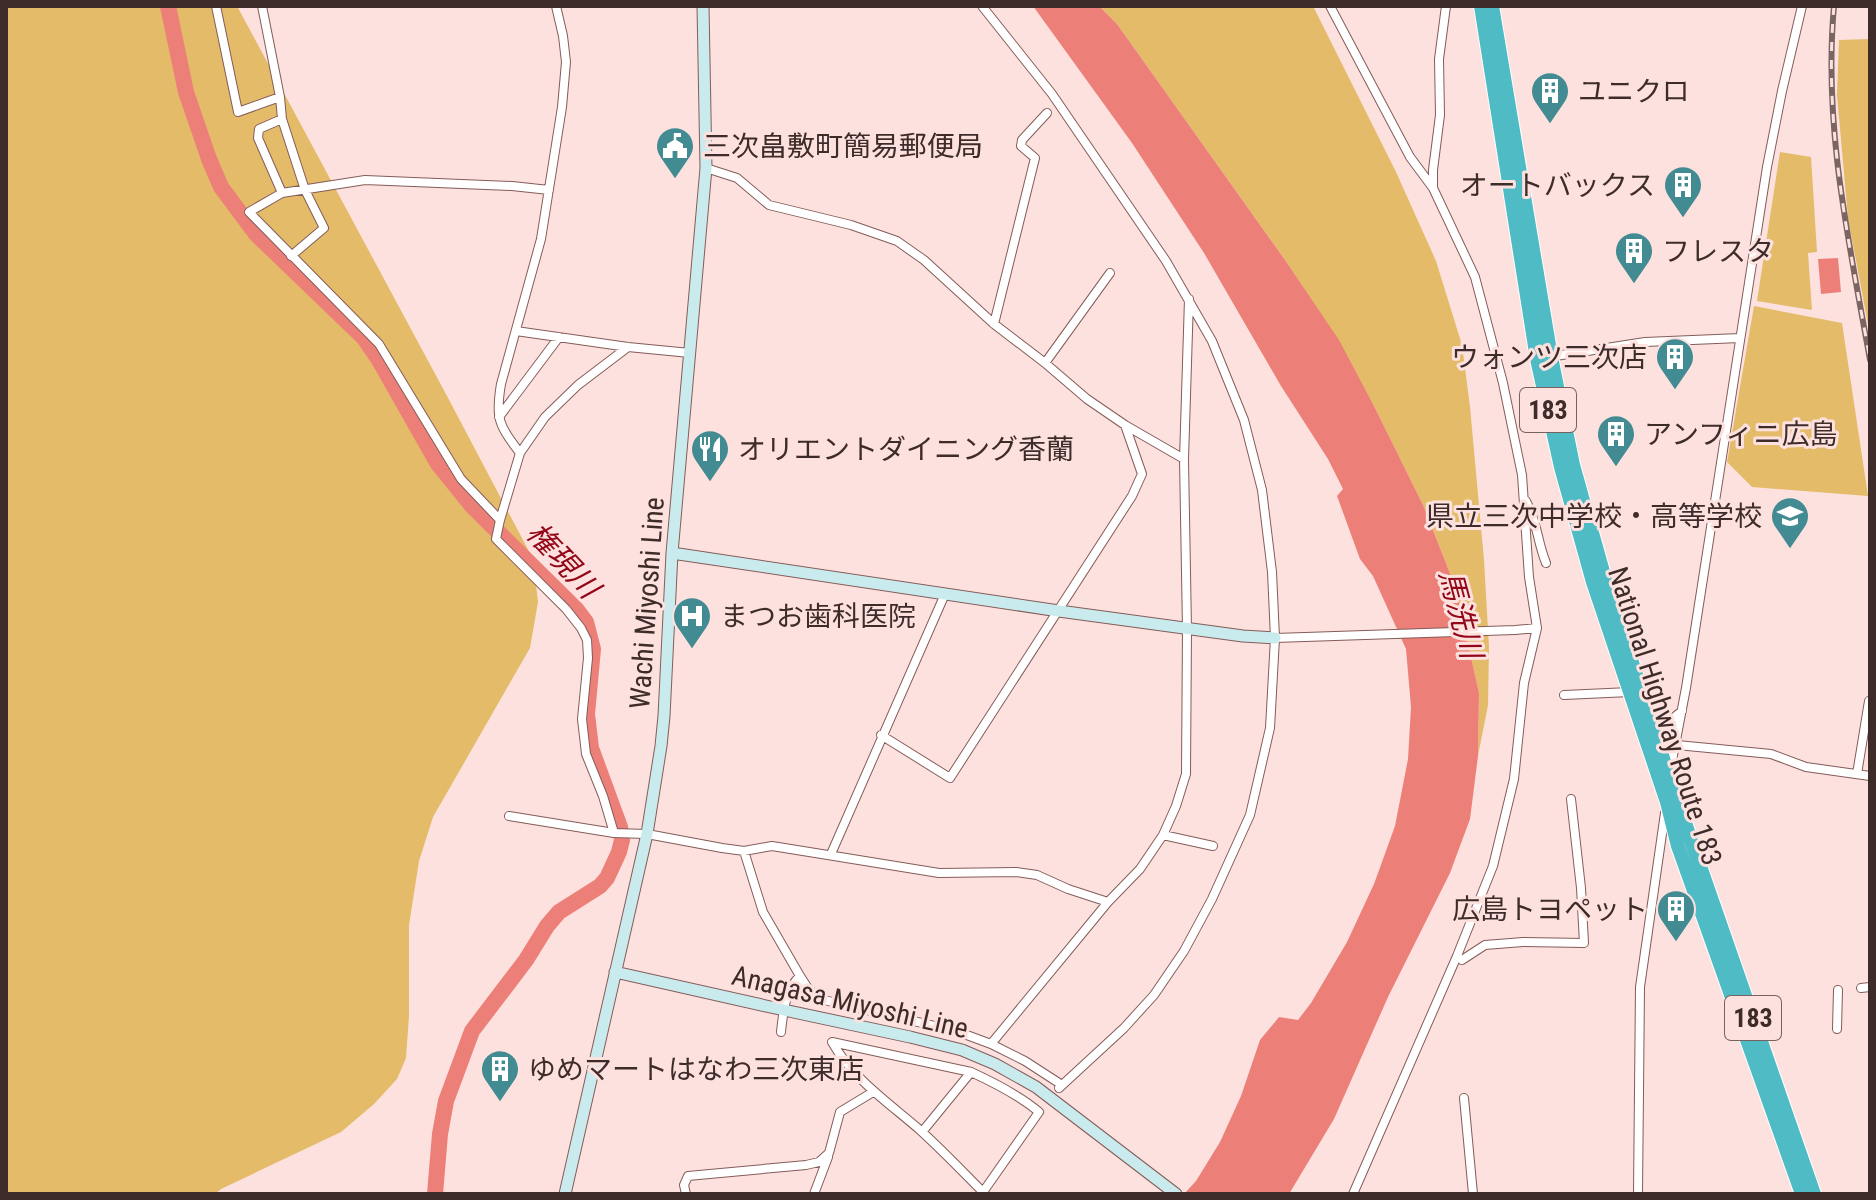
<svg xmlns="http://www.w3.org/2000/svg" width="1876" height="1200" font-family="'Roboto Condensed','Noto Sans JP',sans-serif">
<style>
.green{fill:#e3bb69}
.water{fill:#ed7f79}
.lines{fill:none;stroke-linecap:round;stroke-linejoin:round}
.river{stroke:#ed7f79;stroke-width:16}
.street-casing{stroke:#845c59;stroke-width:10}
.secondary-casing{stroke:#845c59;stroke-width:13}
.highway-casing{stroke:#fff;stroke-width:16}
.street{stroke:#fff;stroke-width:8}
.secondary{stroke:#caebee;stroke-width:11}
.highway{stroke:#4fbbc5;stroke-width:14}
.rail-casing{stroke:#7a6563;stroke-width:6}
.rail{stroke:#fde1de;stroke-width:3;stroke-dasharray:9;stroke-linecap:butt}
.labels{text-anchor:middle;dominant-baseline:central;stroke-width:6;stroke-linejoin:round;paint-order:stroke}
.shield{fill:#fde1de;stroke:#776261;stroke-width:2}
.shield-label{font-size:26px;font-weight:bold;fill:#3e2c2b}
.poi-label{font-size:28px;fill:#3e2c2b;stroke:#fde1de;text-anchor:start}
.street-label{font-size:28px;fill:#3e2c2b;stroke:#fde1de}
.water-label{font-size:30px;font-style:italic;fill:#920618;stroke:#fde1de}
</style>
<rect width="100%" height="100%" fill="#fde1de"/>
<path class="green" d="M 6,6 L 237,6 L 447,396 L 533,559 L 538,602 L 530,648 L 433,817 L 419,861 L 409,925 L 409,1016 L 406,1058 L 397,1079 L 374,1104 L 341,1132 L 221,1189 L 215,1194 L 6,1194 Z
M 1099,6 L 1313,6 L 1396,172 L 1436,261 L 1462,345 L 1470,407 L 1484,560 L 1489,647 L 1488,705 L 1478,756 L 1479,693 L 1455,586 L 1423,505 L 1374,406 L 1338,340 L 1285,260 L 1117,24 Z
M 1870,39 L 1870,335 L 1848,218 L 1837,95 L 1839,40 Z
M 1780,152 L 1811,157 L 1817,252 L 1808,253 L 1812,310 L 1757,301 Z
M 1754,306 L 1842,323 L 1868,496 L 1752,487 L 1727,462 Z"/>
<path class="water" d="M 1033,6 L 1099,6 L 1117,24 L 1285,260 L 1339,340 L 1374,406 L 1423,505 L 1455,586 L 1479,693 L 1478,756 L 1470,819 L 1450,873 L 1388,997 L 1334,1119 L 1289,1194 L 1184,1194 L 1196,1181 L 1220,1142 L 1241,1096 L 1260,1040 L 1279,1017 L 1298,1020 L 1311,1003 L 1347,942 L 1374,884 L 1395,826 L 1408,759 L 1411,707 L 1406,649 L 1373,576 L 1360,559 L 1337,496 L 1343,489 L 1328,459 L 1281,386 L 1204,253 L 1132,143 Z
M 1838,258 L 1841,292 L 1821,294 L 1818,259 Z"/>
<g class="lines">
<path class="river" d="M 168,6 L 186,92 L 209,159 L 221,187 L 256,234 L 364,338 L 379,360 L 438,464 L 472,506 L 577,610 L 586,622 L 593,649 L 587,714 L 591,748 L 620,827 L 622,840 L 619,852 L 607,878 L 600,886 L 559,912 L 547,926 L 526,960 L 472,1031 L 446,1101 L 440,1134 L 435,1194"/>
<g class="street-casing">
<path id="street" d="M 216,6 L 238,112 L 280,97
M 262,6 L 280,97 L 282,119 L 305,190 L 324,228 L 291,256
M 982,6 L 1052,94 L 1166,261 L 1212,341 L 1244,420 L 1262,490 L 1272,572 L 1275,638 L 1270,728 L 1250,815 L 1212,899 L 1184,951 L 1154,995 L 1124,1028 L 1059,1088
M 1330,6 L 1410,157 L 1433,188 L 1475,277 L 1503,383 L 1522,475 L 1529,577 L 1537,628 L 1524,683 L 1514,779 L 1493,866 L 1457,956 L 1353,1194
M 282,119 L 259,129 L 258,138 L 282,193
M 706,168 L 737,178 L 769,205 L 851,225 L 897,241 L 924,260 L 994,324 L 1045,363 L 1087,399 L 1125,425 L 1184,459
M 1433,187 L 1433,170 L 1440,115 L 1439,59 L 1446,6
M 994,324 L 1035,158 L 1021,146 L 1022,140 L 1047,113
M 516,331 L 628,347 L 690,353
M 1549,357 L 1645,342 L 1740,338
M 1045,363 L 1110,273
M 499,417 L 559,337
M 520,453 C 499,425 495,419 501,384 L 541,239 L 562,107 L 566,62 L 563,36 L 556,6
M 1526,501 C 1538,524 1537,541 1546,563
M 500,520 L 461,479 L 379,344 L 249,212 L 282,193 L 365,180 L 512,186 L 549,190
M 1275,638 L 1515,630 L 1537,628
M 1564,695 L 1630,692
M 1650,711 L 1660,720 L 1672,719 L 1682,711
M 881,735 L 950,778 L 1132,496 L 1142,474 L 1125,425
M 1677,745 L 1771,754 L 1806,767 L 1870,776
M 1670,771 L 1686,688 L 1767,167 L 1782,91 L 1802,6
M 1857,774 L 1869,701
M 509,816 L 614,833 L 647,834 L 722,848 L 744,851 L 772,846 L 939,873 L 1016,872 L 1037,875 L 1068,889 L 1108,902
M 614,833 L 603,796 L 586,754 L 582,719 L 588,658 L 587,640 L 581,628 L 566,609 L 496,539 L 500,520 L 520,453 L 545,417 L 578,385 L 628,347
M 1163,835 L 1213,846
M 744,851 L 763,912 L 800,976 L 809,990 L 824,1000 L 956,1031 L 991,1044 L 1025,1061 L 1062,1085
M 831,854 L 945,594
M 1462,960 L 1485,945 L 1523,942 L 1584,943 L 1581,888 L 1571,799
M 1861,988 L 1870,987
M 1837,1029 L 1838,990
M 781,1032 C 783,1013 785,990 800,976
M 832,1042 L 971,1072 C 995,1083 1019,1095 1039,1112 L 983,1192 C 962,1171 942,1150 920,1130 C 889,1103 853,1079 832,1042 Z
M 991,1044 L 1108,902 L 1140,869 L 1163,835 L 1176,806 L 1186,774 L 1187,629 L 1184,459 L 1189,299
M 1464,1098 L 1473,1194
M 922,1132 L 971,1072
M 686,1194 L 684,1185 L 688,1176 L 806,1165 L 819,1162 L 829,1153 L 840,1112 L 873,1092
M 814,1194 L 828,1157
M 1638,1194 L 1640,987 L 1665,813"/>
</g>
<g class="secondary-casing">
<path id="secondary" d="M 672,553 L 1059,611 L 1243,636 L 1275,638
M 615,972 L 784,1010 L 910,1037 L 962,1050 L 995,1064 L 1036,1087 L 1176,1194
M 565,1194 L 647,834 L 661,746 L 664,716 L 672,553 L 706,168 L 703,6"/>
</g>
<g class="highway-casing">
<path id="highway" d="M 1481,6 L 1537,359 L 1561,467 L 1593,582 L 1667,802 L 1678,846 L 1802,1194
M 1492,6 L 1551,357 L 1573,465 L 1605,579 L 1669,777 L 1814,1194"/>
</g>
<use href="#street" class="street"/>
<use href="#secondary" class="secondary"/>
<use href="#highway" class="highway"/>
<g class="rail-casing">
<path id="rail" d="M 1834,6 C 1823,126 1849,242 1870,360"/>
</g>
<use href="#rail" class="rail"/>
</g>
<defs>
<g id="building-pin" transform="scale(2)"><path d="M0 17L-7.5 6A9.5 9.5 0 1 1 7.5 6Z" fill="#438b92" stroke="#fde1de"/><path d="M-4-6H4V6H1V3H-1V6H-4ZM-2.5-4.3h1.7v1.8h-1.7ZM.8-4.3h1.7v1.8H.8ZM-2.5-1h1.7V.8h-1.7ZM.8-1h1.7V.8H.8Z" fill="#fff"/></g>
<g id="civic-pin" transform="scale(2)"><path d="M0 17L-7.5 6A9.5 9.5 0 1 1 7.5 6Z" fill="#438b92" stroke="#fde1de"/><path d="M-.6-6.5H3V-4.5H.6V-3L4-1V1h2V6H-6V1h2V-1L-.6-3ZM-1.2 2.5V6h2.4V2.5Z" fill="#fff"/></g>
<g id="restaurant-pin" transform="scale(2)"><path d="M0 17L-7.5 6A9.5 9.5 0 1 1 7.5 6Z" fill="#438b92" stroke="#fde1de"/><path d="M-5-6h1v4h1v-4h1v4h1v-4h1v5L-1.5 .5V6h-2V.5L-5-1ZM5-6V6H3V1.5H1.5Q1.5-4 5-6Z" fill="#fff"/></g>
<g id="school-pin" transform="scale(2)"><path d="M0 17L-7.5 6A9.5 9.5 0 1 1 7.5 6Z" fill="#438b92" stroke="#fde1de"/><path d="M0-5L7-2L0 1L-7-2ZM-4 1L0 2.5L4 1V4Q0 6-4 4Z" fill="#fff"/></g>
<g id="hospital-pin" transform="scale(2)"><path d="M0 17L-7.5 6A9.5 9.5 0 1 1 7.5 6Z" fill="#438b92" stroke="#fde1de"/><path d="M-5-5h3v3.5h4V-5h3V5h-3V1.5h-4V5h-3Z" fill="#fff"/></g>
</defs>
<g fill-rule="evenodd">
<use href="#building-pin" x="1550" y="91"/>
<use href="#civic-pin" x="675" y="146"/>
<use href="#building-pin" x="1683" y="185"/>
<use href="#building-pin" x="1634" y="251"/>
<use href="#building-pin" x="1675" y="357"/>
<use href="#building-pin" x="1616" y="434"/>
<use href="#restaurant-pin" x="710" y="449"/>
<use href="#school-pin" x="1790" y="516"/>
<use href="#hospital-pin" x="692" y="616"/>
<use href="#building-pin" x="1676" y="909"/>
<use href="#building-pin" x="500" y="1069"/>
</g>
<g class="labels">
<g class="shield">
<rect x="1520" y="388" width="56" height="44" rx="6"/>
<rect x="1725" y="996" width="56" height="44" rx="6"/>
</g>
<g class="shield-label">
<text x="1548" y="410">183</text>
<text x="1753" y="1018">183</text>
</g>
<g class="poi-label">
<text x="1578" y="91">ユニクロ</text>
<text x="703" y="146">三次畠敷町簡易郵便局</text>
<text x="1655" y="185" text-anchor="end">オートバックス</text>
<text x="1662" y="251">フレスタ</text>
<text x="1647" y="357" text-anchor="end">ウォンツ三次店</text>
<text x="1644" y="434">アンフィニ広島</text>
<text x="738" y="449">オリエントダイニング香蘭</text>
<text x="1762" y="516" text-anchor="end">県立三次中学校・高等学校</text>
<text x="720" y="616">まつお歯科医院</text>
<text x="1648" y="909" text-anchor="end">広島トヨペット</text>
<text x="528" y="1069">ゆめマートはなわ三次東店</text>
</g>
<g class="street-label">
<text transform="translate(647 603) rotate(-86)">Wachi Miyoshi Line</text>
<text transform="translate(1665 716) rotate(72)">National Highway Route 183</text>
<text transform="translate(850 1002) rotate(13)">Anagasa Miyoshi Line</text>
</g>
<g class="water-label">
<text transform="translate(563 560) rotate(47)">権現川</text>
<text transform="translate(1461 614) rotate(75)">馬洗川</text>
</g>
</g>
<rect width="1876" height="1200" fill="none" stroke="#3e2c2b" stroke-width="16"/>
</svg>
